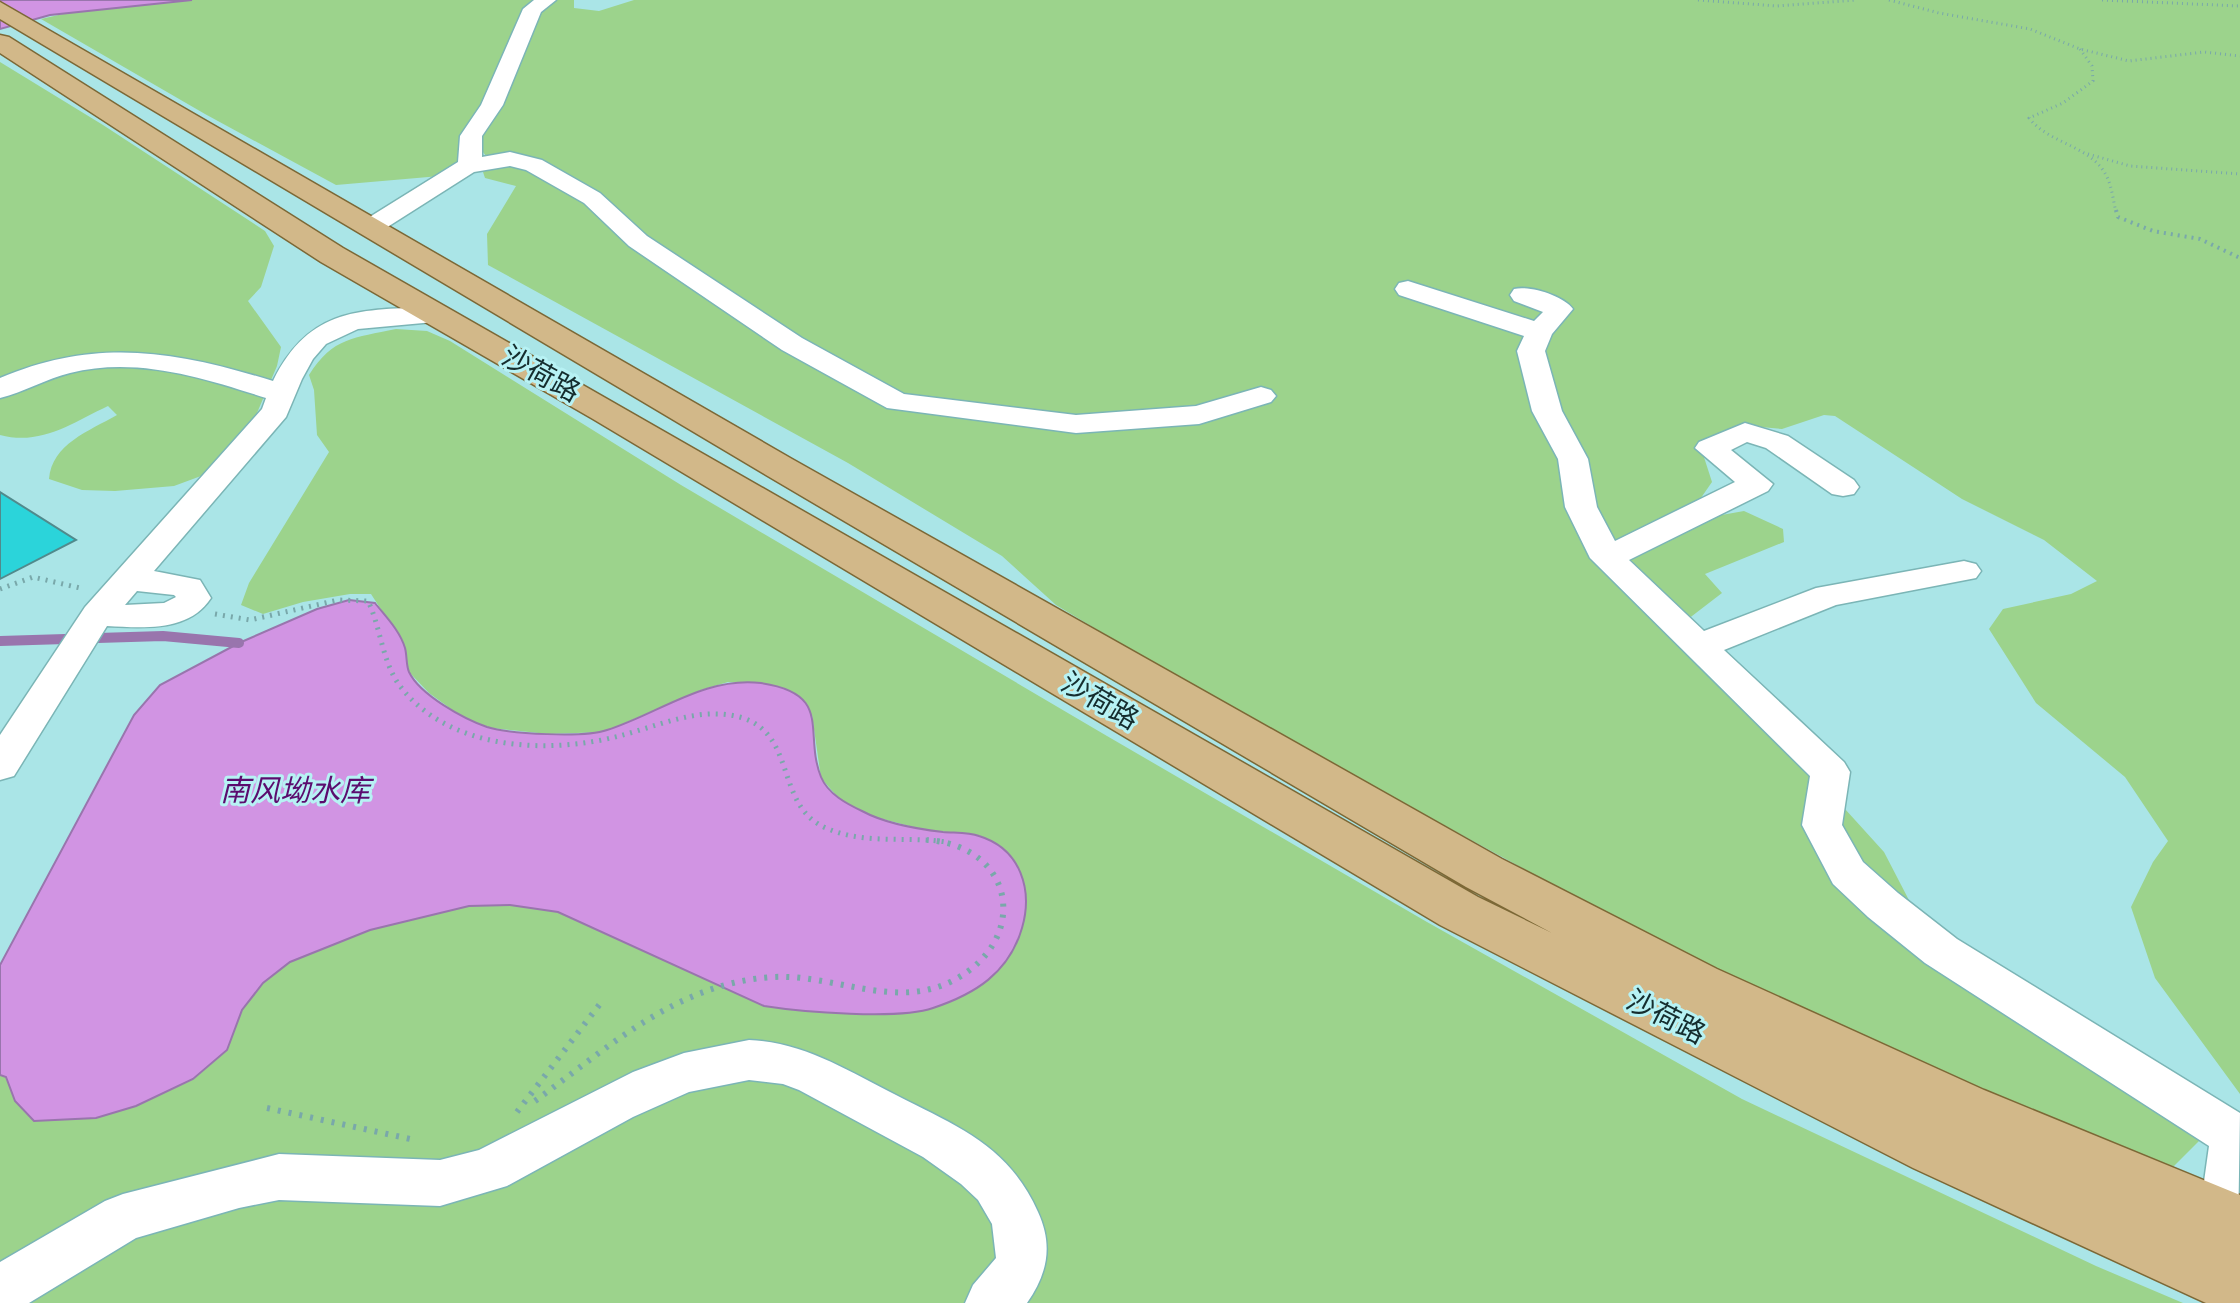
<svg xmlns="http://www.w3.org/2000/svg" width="2240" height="1303" font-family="'Work Sans','Noto Sans SC',sans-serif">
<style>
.green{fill:#9cd38c}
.water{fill:#d194e3;stroke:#9975ad;stroke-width:2}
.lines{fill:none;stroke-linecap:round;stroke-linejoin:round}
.stream{stroke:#9975ad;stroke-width:10}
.building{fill:#2bd4da;stroke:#518a8c;stroke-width:2}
.minor-casing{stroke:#7bb5b6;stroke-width:3}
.major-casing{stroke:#7c6836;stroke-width:3}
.path-far3{stroke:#79a8aa;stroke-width:3;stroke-dasharray:1 4;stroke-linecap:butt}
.path-far2{stroke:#79a8aa;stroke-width:4;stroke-dasharray:2 5;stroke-linecap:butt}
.path-far1{stroke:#79a8aa;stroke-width:5;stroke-dasharray:2 6;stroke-linecap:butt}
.path{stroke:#79a8aa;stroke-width:6;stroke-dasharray:3 8;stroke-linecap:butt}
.minor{fill:#fff;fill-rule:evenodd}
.major{fill:#d2b889;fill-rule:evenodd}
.labels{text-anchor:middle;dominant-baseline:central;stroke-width:6;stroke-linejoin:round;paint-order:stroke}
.street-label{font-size:28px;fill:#152d2e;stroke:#b7f2f4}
.water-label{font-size:30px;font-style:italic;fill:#5b0c6e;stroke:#b7f2f4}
</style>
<rect width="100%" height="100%" fill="#aae5e7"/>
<path class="green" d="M 192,0 L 574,0 L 574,8 L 599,11 L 634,0 L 2240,0 L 2240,1094 L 2155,978 L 2131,907 L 2153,862 L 2168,841 L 2125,777 L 2036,703 L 1989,629 L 2003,609 L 2071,594 L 2097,581 L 2044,540 L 1962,499 L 1835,416 L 1824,415 L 1782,429 L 1738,425 L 1711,439 L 1702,451 L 1712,482 L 1696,505 L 1716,516 L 1744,511 L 1783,529 L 1784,542 L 1705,574 L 1722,593 L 1679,626 L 1884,852 L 1912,906 L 2200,1140 L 2171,1169 L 1773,1005 L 1215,700 L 1056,605 L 1002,556 L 848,463 L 488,265 L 487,234 L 516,186 L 485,178 L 483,172 L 492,164 L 483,152 L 475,150 L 454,171 L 440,176 L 336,185 L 205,114 L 41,19 L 76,11 Z
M 0,62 L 103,125 L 265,231 L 274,246 L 261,287 L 248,301 L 281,347 L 277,366 L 254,420 L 201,476 L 174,486 L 115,491 L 82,490 L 49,479 C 52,444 89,431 117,415 L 108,406 C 72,423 41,446 0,435 Z
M 396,329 L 427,331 L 450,341 L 681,485 L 1107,736 L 1427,922 L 1742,1099 L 2096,1266 L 2183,1303 L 0,1303 L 0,1075 L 6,1077 L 15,1101 L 96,1118 L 136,1106 L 194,1079 L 227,1050 L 242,1010 L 263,983 L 290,962 L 370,930 L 469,906 L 510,905 L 557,912 L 764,1006 L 799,1011 L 867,1012 L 980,836 L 921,829 L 871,816 L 841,801 L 821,778 L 812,715 L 781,687 L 728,682 L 701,690 L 604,732 L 548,734 L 491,728 L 462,717 L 429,693 L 409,672 L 404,645 L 371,594 L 350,594 L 303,602 L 263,614 L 241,605 L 249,583 L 329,452 L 317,435 L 314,390 L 309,375 C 333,337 354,338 396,329 Z"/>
<path class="water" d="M 0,0 L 192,0 L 50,15 L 0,29 Z
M 349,600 L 375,603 C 386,617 400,631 405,648 C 407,655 406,665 409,672 C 420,695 464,719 487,727 C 510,734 584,738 607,730 C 658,714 705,676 761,683 C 834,694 803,732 821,777 C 828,794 847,804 862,811 C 886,824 917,829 943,832 C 955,833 969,832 979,836 C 1021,849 1033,890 1022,928 C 1009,973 975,994 933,1008 C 899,1020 802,1012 764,1006 L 558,912 L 510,905 L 469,906 L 370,930 L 290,962 L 263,983 L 242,1010 L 227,1050 L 193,1079 L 136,1106 L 96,1118 L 34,1121 L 15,1101 L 6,1077 L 0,1075 L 0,965 L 134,715 L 160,685 L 239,643 L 317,609 Z"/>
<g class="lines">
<path class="stream" d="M 0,641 L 163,636 L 239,643"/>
</g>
<path class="building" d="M 0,492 L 76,540 L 0,579 Z"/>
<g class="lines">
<g class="minor-casing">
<path id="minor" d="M 534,0 L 556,0 L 541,12 L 503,105 L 482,136 L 482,157 L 510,152 L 542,160 L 600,193 L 647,236 L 802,338 L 904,394 L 1076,415 L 1196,406 L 1261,387 L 1271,390 L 1276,396 L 1271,402 L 1199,424 L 1076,433 L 887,408 L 782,350 L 629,246 L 584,203 L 526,170 L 510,166 L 474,172 L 378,233 L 360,233 L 357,228 L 360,223 L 458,162 L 460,136 L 481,105 L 523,9 Z
M 1408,281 L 1534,321 L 1543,312 L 1514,301 L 1510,295 L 1514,289 C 1530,285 1564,296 1573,309 L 1552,334 L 1545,351 L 1562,411 L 1588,459 L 1597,507 L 1615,541 L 1735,482 L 1695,448 L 1699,442 L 1745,423 L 1788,436 L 1854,480 L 1859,487 L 1854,494 L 1843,496 L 1832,494 L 1766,448 L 1747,442 L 1731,450 L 1773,484 L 1768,491 L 1629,560 L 1704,631 L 1816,588 L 1964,561 L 1976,564 L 1981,571 L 1976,578 L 1836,605 L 1724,650 L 1844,762 L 1850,772 L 1842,825 L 1863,862 L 1898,893 L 1957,939 L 2240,1113 L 2238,1234 L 2220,1241 L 2202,1234 L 2195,1217 L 2202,1196 L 2209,1146 L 1925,963 L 1868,917 L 1833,884 L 1802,825 L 1810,776 L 1590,558 L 1565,507 L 1558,459 L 1532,411 L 1517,351 L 1524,336 L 1399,295 L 1395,289 L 1399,283 Z
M 435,307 L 445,309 L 449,315 L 445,321 L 358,329 L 326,344 L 313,359 L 302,379 L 286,417 L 154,571 L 200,580 L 211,598 C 189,632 144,628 107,626 L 14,776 L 0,780 L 0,735 L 85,607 L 262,409 L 266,398 C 204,378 136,356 70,373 C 46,379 24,392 0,398 L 0,378 C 97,337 175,351 273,381 C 310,306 361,310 435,307 ZM 137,591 L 174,595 L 176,597 L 164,603 L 125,605 Z
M 749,1040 C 804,1042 848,1071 896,1095 C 958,1127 1008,1145 1038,1212 C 1053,1245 1048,1273 1027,1303 L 965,1303 L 973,1285 L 996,1258 L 992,1224 L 978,1200 L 961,1184 L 923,1157 L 799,1090 L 783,1084 L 749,1080 L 689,1092 L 633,1117 L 507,1186 L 440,1206 L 279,1200 L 239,1208 L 136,1238 L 29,1303 L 0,1303 L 0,1262 L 105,1201 L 123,1194 L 279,1154 L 440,1160 L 479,1150 L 633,1072 L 684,1053 Z"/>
</g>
<g class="major-casing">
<path id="major" d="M 0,2 L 792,459 L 1502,859 L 1717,969 L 1984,1090 L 2240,1195 L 2240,1303 L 2206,1303 L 1913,1168 L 1440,925 L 593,419 L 321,262 L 0,53 L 0,35 L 9,37 L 343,248 L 1478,897 L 1552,933 L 1466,887 L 766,475 L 0,19 Z"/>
</g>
<path class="path-far3" d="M 1698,0 L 1777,6 L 1856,0
M 1889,0 L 1939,13 L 2030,29 L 2080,49 L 2129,61 L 2204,52 L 2240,56
M 2102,0 L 2240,6
M 2080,49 L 2092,66 L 2093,81 L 2063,103 L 2029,118 C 2049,144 2090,145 2106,175 C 2112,186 2113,200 2116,212
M 2088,154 L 2130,166 L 2240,174"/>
<path class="path-far2" d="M 2116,210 L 2118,217 L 2153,231 L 2200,239 L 2240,258"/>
<path class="path-far1" d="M 0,589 L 33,577 L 80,588
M 215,614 L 250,620 L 338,600 L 368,601 C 381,628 382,662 400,686 C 448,750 547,755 619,736 C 659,726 701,705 743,718 C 797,736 775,806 826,828 C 864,845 906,836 946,842"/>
<path class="path" d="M 535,1101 C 609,1047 678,982 774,977 C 835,974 896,1011 954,980 C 1030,940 1016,846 927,840
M 267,1108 L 415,1140
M 517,1112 L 603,1000"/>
<use href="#minor" class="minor"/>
<use href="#major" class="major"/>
</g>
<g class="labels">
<g class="street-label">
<text transform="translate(541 374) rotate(29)">沙荷路</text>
<text transform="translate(1100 701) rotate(30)">沙荷路</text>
<text transform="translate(1666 1017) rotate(27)">沙荷路</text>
</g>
<g class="water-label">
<text x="295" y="790">南风坳水库</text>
</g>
</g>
</svg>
